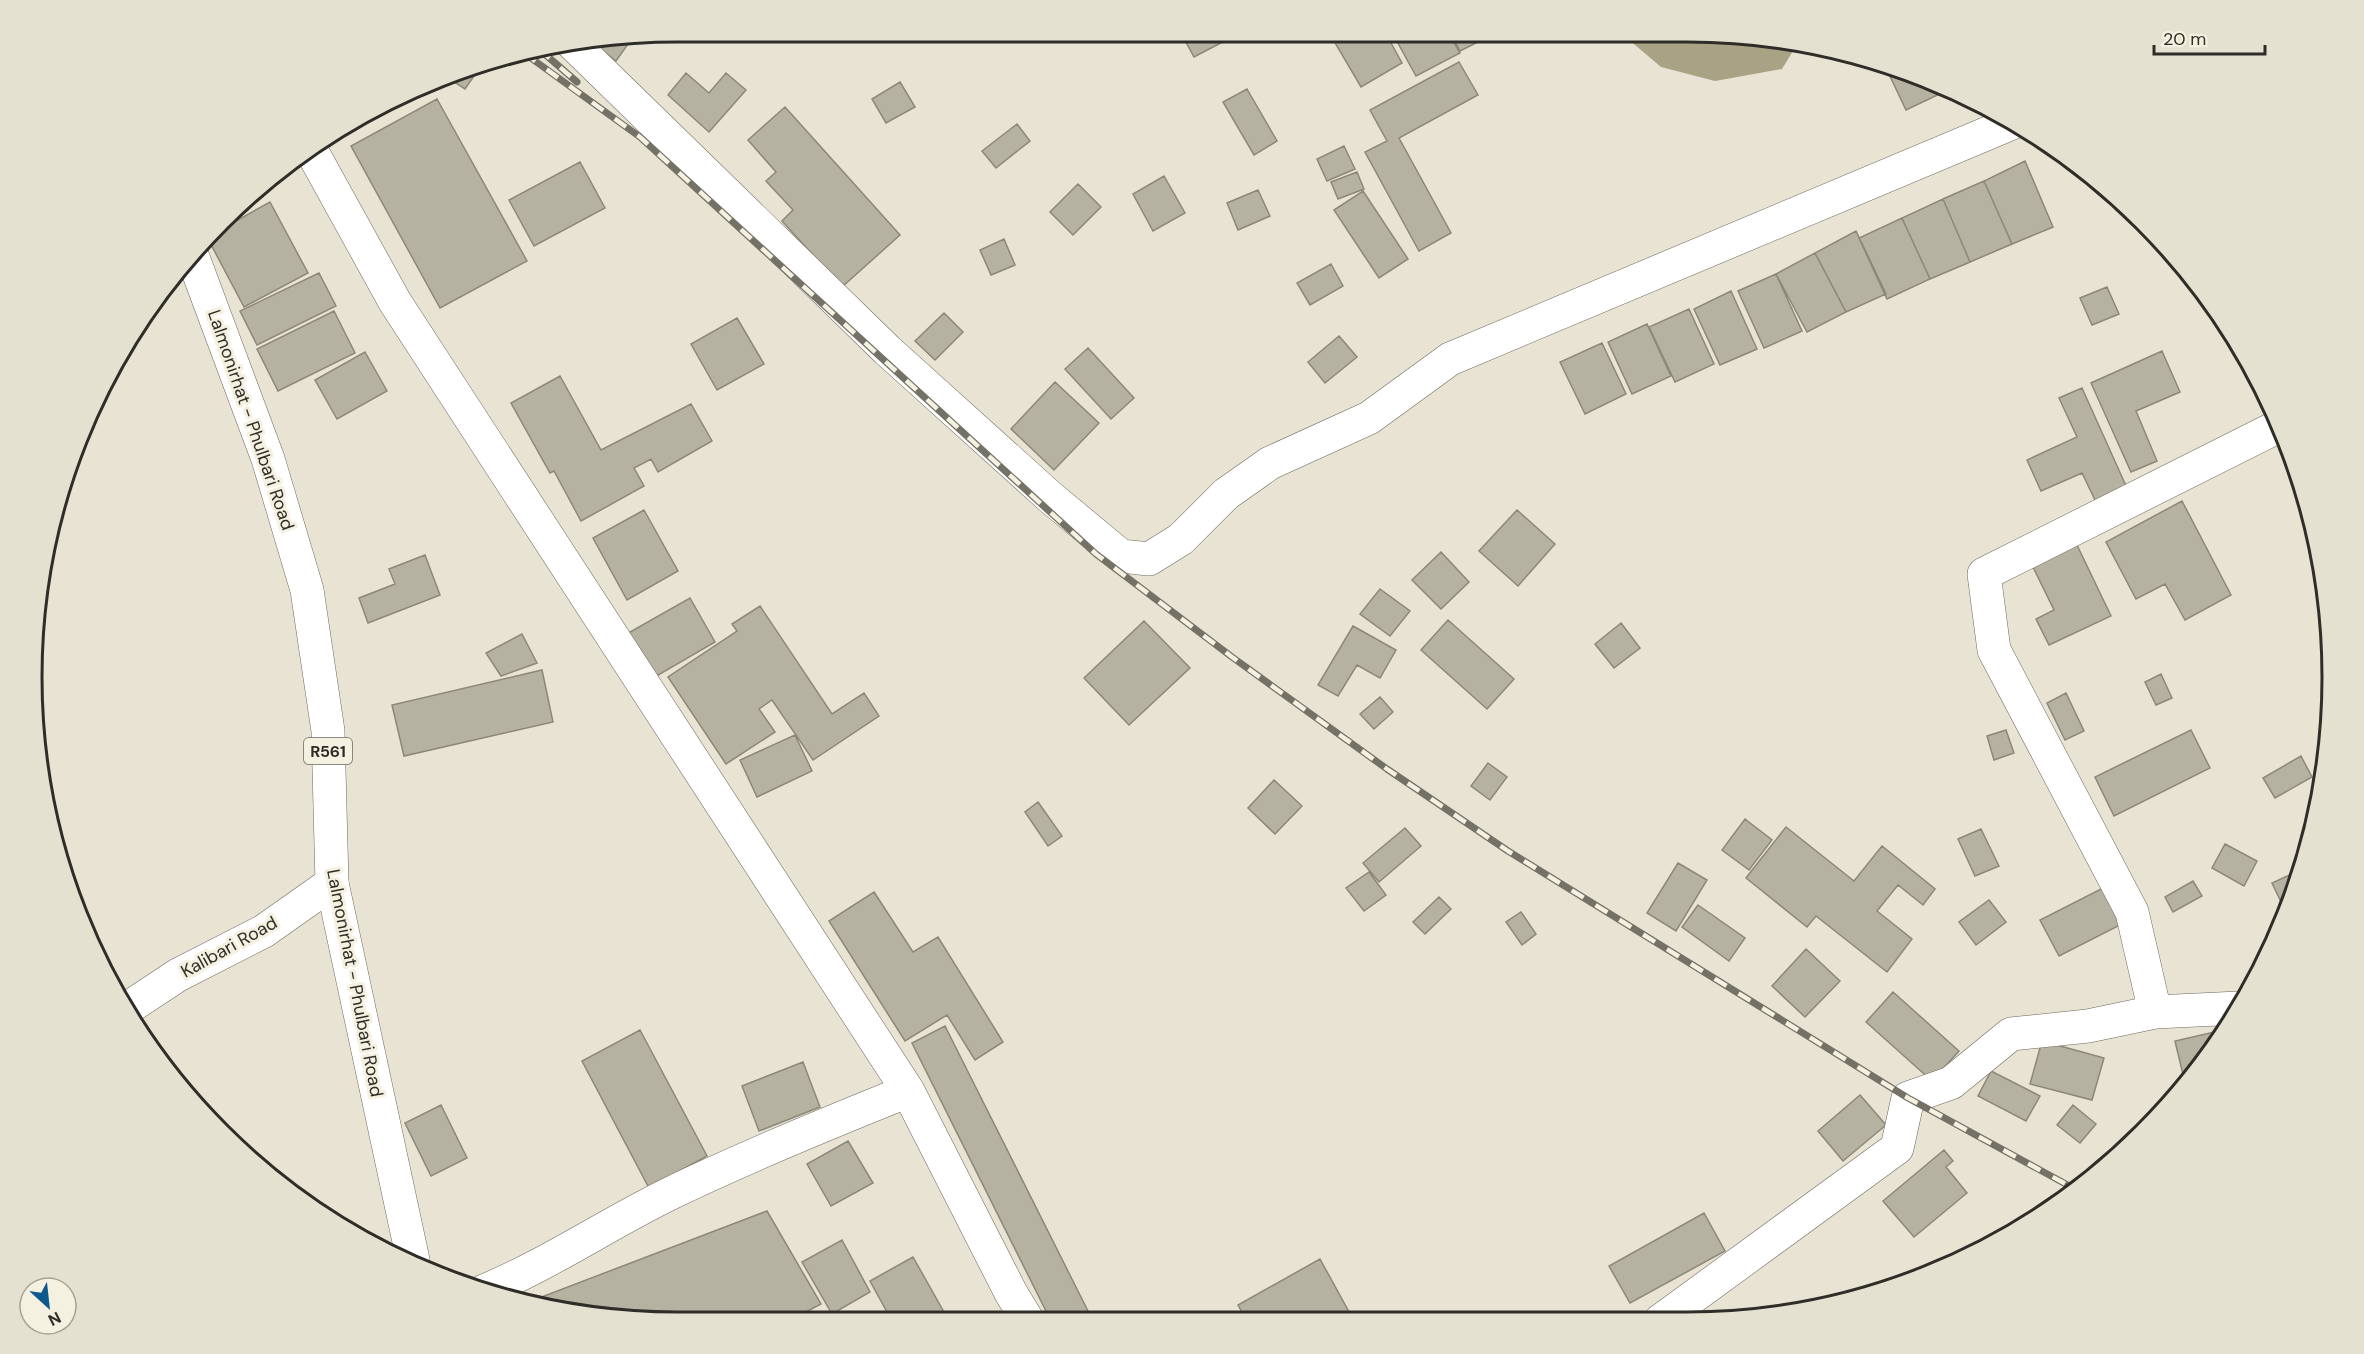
<svg xmlns="http://www.w3.org/2000/svg" width="2364" height="1354" font-family="'DM Sans',sans-serif">
<style>
.water{fill:#aaa285}
.building{fill:#b6b2a2;stroke:#8c8879;stroke-width:1.5}
.lines{fill:none;stroke-linecap:round;stroke-linejoin:round}
.minor-casing{stroke:#6d695b;stroke-width:34}
.major-casing{stroke:#6d695b;stroke-width:34}
.minor{stroke:#fff;stroke-width:33}
.major{stroke:#fff;stroke-width:33}
.rail-casing{stroke:#747167;stroke-width:7}
.rail{stroke:#f5f1e0;stroke-width:4.5;stroke-dasharray:14;stroke-linecap:butt}
.labels{text-anchor:middle;dominant-baseline:central;stroke-width:6;stroke-linejoin:round;paint-order:stroke}
.shield{fill:#f5f1e0;stroke:#6a685e;stroke-width:1.5}
.shield-label{font-size:16px;font-weight:bold;fill:#2f2d27}
.street-label{font-size:18px;fill:#2f2d27;stroke:#f5f1e0}
.rim{fill:none;stroke:#2f2d27;stroke-width:3}
</style>
<rect width="100%" height="100%" fill="#e8e3d3"/>
<path class="water" d="M 1621,33 L 1730,33 L 1796,46 L 1782,69 L 1715,81 L 1661,67 Z"/>
<path class="building" d="M 1346,34 L 1386,34 L 1402,63 L 1361,87 L 1334,41 Z
M 1393,34 L 1449,34 L 1460,53 L 1416,76 Z
M 1451,34 L 1494,34 L 1460,51 Z
M 1182,35 L 1236,35 L 1194,57 Z
M 600,37 L 633,37 L 616,61 L 595,45 Z
M 1459,62 L 1478,95 L 1399,138 L 1451,233 L 1419,251 L 1365,152 L 1387,141 L 1370,110 Z
M 483,63 L 465,89 L 445,76 L 470,66 Z
M 1897,67 L 1946,91 L 1906,110 L 1888,72 Z
M 686,73 L 709,93 L 726,73 L 746,90 L 709,132 L 668,95 Z
M 900,82 L 915,107 L 886,123 L 872,99 Z
M 1247,89 L 1277,141 L 1254,155 L 1223,102 Z
M 437,99 L 527,261 L 440,308 L 351,146 Z
M 785,107 L 900,235 L 842,287 L 782,221 L 793,210 L 766,181 L 776,172 L 748,140 Z
M 1017,124 L 1030,141 L 996,168 L 982,151 Z
M 1344,146 L 1355,169 L 1327,181 L 1317,159 Z
M 2025,161 L 2053,227 L 2012,244 L 1984,181 Z
M 580,162 L 605,208 L 534,246 L 509,200 Z
M 1357,172 L 1364,189 L 1338,199 L 1331,182 Z
M 1164,176 L 1185,213 L 1153,231 L 1133,194 Z
M 1984,181 L 2012,244 L 1970,262 L 1943,199 Z
M 1078,184 L 1101,207 L 1073,235 L 1050,212 Z
M 1258,190 L 1270,216 L 1238,230 L 1227,203 Z
M 1363,191 L 1408,259 L 1379,278 L 1334,210 Z
M 1943,199 L 1970,262 L 1930,279 L 1902,218 Z
M 270,202 L 308,273 L 244,307 L 207,237 Z
M 1902,218 L 1930,279 L 1887,299 L 1859,238 Z
M 1856,231 L 1886,294 L 1846,312 L 1815,253 Z
M 1004,239 L 1015,265 L 991,275 L 980,250 Z
M 1815,253 L 1846,312 L 1807,332 L 1776,274 Z
M 1331,264 L 1343,286 L 1310,305 L 1297,283 Z
M 319,273 L 336,306 L 257,345 L 240,311 Z
M 1776,274 L 1802,331 L 1764,348 L 1738,291 Z
M 2107,287 L 2119,314 L 2092,325 L 2080,298 Z
M 1731,291 L 1757,349 L 1720,365 L 1694,309 Z
M 1689,309 L 1714,364 L 1675,382 L 1649,327 Z
M 334,311 L 355,353 L 278,391 L 257,349 Z
M 944,313 L 963,332 L 935,360 L 915,341 Z
M 737,318 L 764,364 L 717,390 L 691,344 Z
M 1647,324 L 1671,376 L 1632,394 L 1608,342 Z
M 1339,336 L 1357,357 L 1325,383 L 1308,362 Z
M 1602,343 L 1626,394 L 1585,414 L 1560,362 Z
M 1088,348 L 1134,398 L 1111,419 L 1065,369 Z
M 2162,351 L 2180,392 L 2136,411 L 2157,461 L 2131,472 L 2091,383 Z
M 365,352 L 387,391 L 337,419 L 315,380 Z
M 560,376 L 601,450 L 691,404 L 712,441 L 658,472 L 651,459 L 634,468 L 644,486 L 581,521 L 554,471 L 550,473 L 511,403 Z
M 1055,382 L 1099,423 L 1054,470 L 1011,429 Z
M 2082,388 L 2127,488 L 2096,502 L 2082,473 L 2041,491 L 2027,460 L 2077,437 L 2059,398 Z
M 2182,501 L 2231,595 L 2185,620 L 2165,584 L 2136,599 L 2106,542 Z
M 644,510 L 678,571 L 627,600 L 593,538 Z
M 1517,510 L 1555,544 L 1518,586 L 1479,551 Z
M 2076,543 L 2111,616 L 2049,645 L 2036,619 L 2054,610 L 2032,565 Z
M 1441,552 L 1469,582 L 1441,609 L 1412,580 Z
M 425,555 L 440,595 L 368,623 L 359,598 L 395,584 L 389,569 Z
M 1380,589 L 1410,611 L 1390,636 L 1360,614 Z
M 690,598 L 715,642 L 648,681 L 623,636 Z
M 760,606 L 832,714 L 864,693 L 879,716 L 813,760 L 772,700 L 759,709 L 775,732 L 726,764 L 668,677 L 737,631 L 732,624 Z
M 1448,620 L 1514,679 L 1487,709 L 1421,650 Z
M 1144,621 L 1190,668 L 1129,725 L 1084,678 Z
M 1621,623 L 1640,648 L 1614,668 L 1595,644 Z
M 1353,626 L 1396,650 L 1380,678 L 1357,665 L 1338,696 L 1318,685 Z
M 522,634 L 537,663 L 501,676 L 486,653 Z
M 542,670 L 553,722 L 404,756 L 392,705 Z
M 2161,674 L 2172,698 L 2156,705 L 2145,682 Z
M 2066,693 L 2084,731 L 2065,740 L 2047,703 Z
M 1380,697 L 1393,712 L 1374,729 L 1360,714 Z
M 2006,730 L 2014,753 L 1994,760 L 1987,736 Z
M 2191,730 L 2210,768 L 2114,816 L 2095,777 Z
M 795,735 L 812,771 L 757,797 L 740,760 Z
M 2301,756 L 2312,777 L 2275,798 L 2263,778 Z
M 1488,763 L 1507,777 L 1490,800 L 1471,786 Z
M 1274,780 L 1302,806 L 1275,834 L 1248,808 Z
M 1038,802 L 1062,836 L 1048,846 L 1025,812 Z
M 1745,819 L 1772,840 L 1749,870 L 1722,850 Z
M 1786,827 L 1854,881 L 1882,846 L 1935,889 L 1923,905 L 1898,885 L 1877,911 L 1912,939 L 1887,972 L 1816,916 L 1807,927 L 1746,878 Z
M 1405,828 L 1421,846 L 1379,882 L 1363,863 Z
M 1981,829 L 1999,866 L 1975,876 L 1958,839 Z
M 2225,844 L 2257,861 L 2244,886 L 2212,868 Z
M 1678,863 L 1707,880 L 1676,931 L 1647,913 Z
M 1369,872 L 1386,895 L 1364,911 L 1346,888 Z
M 2296,872 L 2298,876 L 2290,903 L 2283,906 L 2272,883 Z
M 2193,881 L 2202,896 L 2173,912 L 2165,897 Z
M 2105,887 L 2124,923 L 2059,956 L 2040,920 Z
M 874,892 L 913,952 L 938,937 L 1003,1042 L 975,1060 L 947,1015 L 905,1041 L 829,921 Z
M 1439,897 L 1451,909 L 1425,934 L 1413,922 Z
M 1989,900 L 2006,922 L 1976,945 L 1959,922 Z
M 1698,905 L 1745,938 L 1729,961 L 1682,927 Z
M 1521,912 L 1536,934 L 1522,945 L 1506,922 Z
M 1806,949 L 1840,981 L 1805,1017 L 1772,986 Z
M 1893,992 L 1959,1051 L 1932,1081 L 1866,1022 Z
M 945,1026 L 1093,1321 L 1051,1321 L 912,1043 Z
M 2227,1029 L 2224,1035 L 2185,1083 L 2175,1041 Z
M 640,1030 L 707,1156 L 649,1188 L 582,1061 Z
M 2042,1041 L 2104,1058 L 2092,1100 L 2030,1084 Z
M 803,1062 L 820,1107 L 759,1131 L 742,1086 Z
M 1991,1071 L 2040,1096 L 2026,1121 L 1978,1096 Z
M 1860,1095 L 1886,1125 L 1843,1161 L 1818,1131 Z
M 441,1105 L 467,1158 L 431,1176 L 405,1123 Z
M 2073,1105 L 2096,1124 L 2080,1143 L 2057,1125 Z
M 848,1141 L 873,1183 L 831,1206 L 807,1164 Z
M 1944,1150 L 1953,1161 L 1946,1167 L 1967,1193 L 1914,1237 L 1883,1201 Z
M 767,1211 L 821,1304 L 789,1321 L 634,1321 L 531,1301 Z
M 1704,1213 L 1725,1251 L 1630,1303 L 1609,1266 Z
M 842,1240 L 870,1292 L 832,1314 L 802,1262 Z
M 913,1257 L 949,1321 L 892,1321 L 870,1281 Z
M 1320,1259 L 1354,1321 L 1247,1321 L 1238,1305 Z
M 1228,1312 L 1233,1321 L 1212,1321 Z"/>
<g class="lines">
<g class="minor-casing">
<path id="minor" d="M 571,42 L 887,350 L 1050,497 L 1121,556 L 1149,559 L 1181,539 L 1226,494 L 1270,463 L 1369,418 L 1450,359 L 2012,123
M 310,148 L 395,302 L 908,1091 L 1011,1293 L 1028,1321
M 125,1010 L 178,975 L 264,931 L 332,883
M 2155,1012 L 2132,912 L 1994,650 L 1984,574 L 2281,425
M 484,1291 C 549,1264 606,1225 669,1194 C 747,1156 828,1123 908,1091
M 1660,1321 L 1897,1148 L 1908,1098 L 1951,1083 L 2011,1034 L 2088,1026 L 2155,1012 L 2239,1008"/>
</g>
<g class="major-casing">
<path id="major" d="M 192,255 L 268,459 L 307,590 L 328,731 L 332,883 L 413,1260"/>
</g>
<use href="#minor" class="minor"/>
<use href="#major" class="major"/>
<g class="rail-casing">
<path id="rail" d="M 539,49 L 577,82
M 524,53 L 640,137 L 1096,554 L 1232,657 L 1387,769 L 1508,851 L 1908,1098 L 2073,1188"/>
</g>
<use href="#rail" class="rail"/>
</g>
<g class="labels">
<rect class="shield" x="304" y="738" width="48" height="26" rx="4.5"/>
<g class="shield-label">
<text x="328" y="751">R561</text>
</g>
<g class="street-label">
<text transform="translate(251 420) rotate(71)">Lalmonirhat - Phulbari Road</text>
<text transform="translate(229 947) rotate(-29)">Kalibari Road</text>
<text transform="translate(355 983) rotate(79)">Lalmonirhat - Phulbari Road</text>
</g>
</g>
<path d="M0 0H2364V1354H0ZM677 42H1687A635 635 0 0 1 2322 677V677A635 635 0 0 1 1687 1312H677A635 635 0 0 1 42 677V677A635 635 0 0 1 677 42Z" fill="#e5e1d1" fill-rule="evenodd"/>
<path class="rim" d="M677 42H1687A635 635 0 0 1 2322 677V677A635 635 0 0 1 1687 1312H677A635 635 0 0 1 42 677V677A635 635 0 0 1 677 42Z"/>
<g transform="translate(48 1306) rotate(153)"><circle r="28" fill="#f5f1e0" stroke="#a6a396" stroke-width="1.5"/>
<path d="M0-4.5L10 22L0 15L-10 22Z" fill="#0e5a8e"/>
<text y="-9" font-size="16" font-weight="bold" text-anchor="middle" fill="#2f2d27">N</text>
</g>
<path d="M2154 45v9h111v-9" fill="none" stroke="#2f2d27" stroke-width="3"/>
<text x="2163" y="45" font-size="18" fill="#2f2d27" stroke="#f5f1e0" stroke-width="4.5" paint-order="stroke">20 m</text>
</svg>
